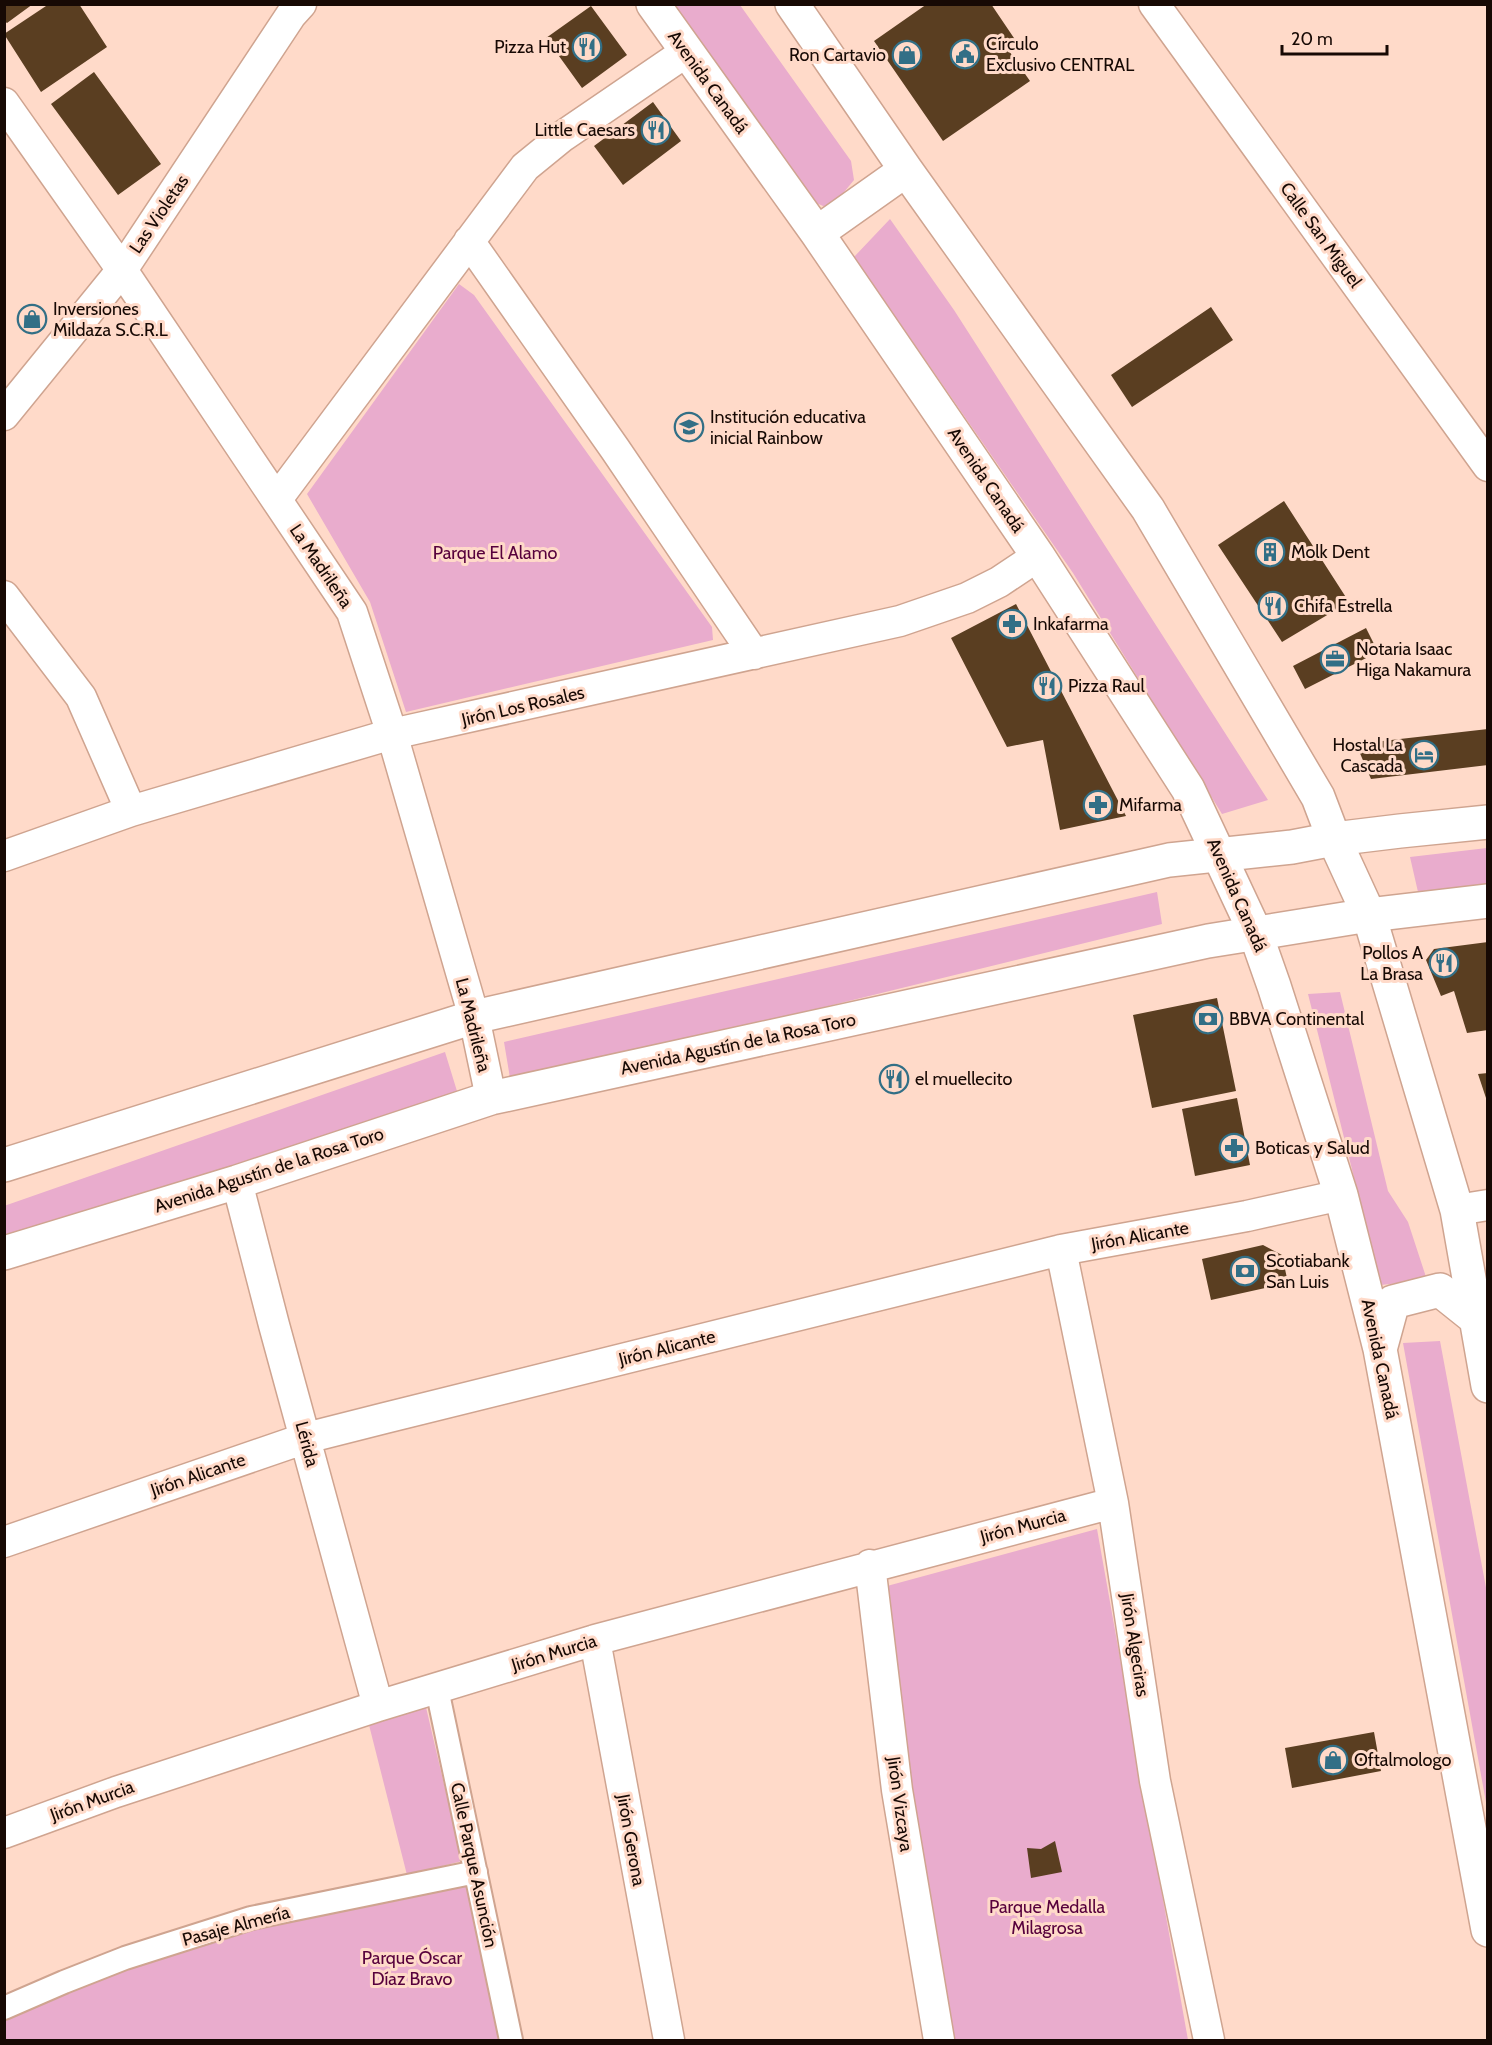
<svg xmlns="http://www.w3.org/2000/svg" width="1492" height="2045" font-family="Cabin,sans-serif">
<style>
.green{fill:#e9accd}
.building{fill:#5a3e21}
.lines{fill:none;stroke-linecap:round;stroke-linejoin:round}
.pedestrian-casing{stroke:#cfa490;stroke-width:26}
.minor-casing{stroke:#cfa490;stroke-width:33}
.tertiary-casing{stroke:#cfa490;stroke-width:36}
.secondary-casing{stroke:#cfa490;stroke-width:36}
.pedestrian{stroke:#fff;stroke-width:22}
.minor{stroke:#fff;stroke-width:30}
.tertiary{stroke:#fff;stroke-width:33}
.secondary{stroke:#fff;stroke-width:33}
.labels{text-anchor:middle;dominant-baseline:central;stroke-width:6;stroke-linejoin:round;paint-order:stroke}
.poi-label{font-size:18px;fill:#170904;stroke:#ffdac9;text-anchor:start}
.street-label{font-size:18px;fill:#170904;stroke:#ffdac9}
.park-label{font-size:18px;fill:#57003c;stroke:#ffdac9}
</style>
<rect width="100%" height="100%" fill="#ffdac9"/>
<path class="green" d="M 673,5 L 740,5 L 851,161 L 854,180 L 830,209 L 807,199 Z
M 890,219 L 954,310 L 1268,800 L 1222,814 L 1073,573 L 854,257 Z
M 459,284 L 474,295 L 712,627 L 713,640 L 406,712 L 370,602 L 307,494 Z
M 1487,848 L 1487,884 L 1418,892 L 1410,857 Z
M 1157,892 L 1162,924 L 511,1084 L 504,1042 Z
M 1340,992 L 1388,1191 L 1408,1222 L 1427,1280 L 1381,1285 L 1308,994 Z
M 445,1052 L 460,1101 L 5,1245 L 4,1206 Z
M 1440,1341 L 1487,1593 L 1487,1808 L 1403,1343 Z
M 1097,1529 L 1188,2040 L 948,2040 L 876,1589 Z
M 425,1703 L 462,1861 L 407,1875 L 368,1721 Z
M 468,1882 L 501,2040 L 5,2040 L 5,2018 L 71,1986 L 250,1931 Z"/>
<path class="building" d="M 4,4 L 33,4 L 7,23 L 4,21 Z
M 49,4 L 79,4 L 107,47 L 41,92 L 4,34 Z
M 927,4 L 991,4 L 1016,41 L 1007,48 L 1030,81 L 943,141 L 874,41 Z
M 591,6 L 627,55 L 582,88 L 546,38 Z
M 94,72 L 161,164 L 118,195 L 51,104 Z
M 653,102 L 681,141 L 623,185 L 594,146 Z
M 1211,307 L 1233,340 L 1132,407 L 1111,375 Z
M 1284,501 L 1349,602 L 1282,642 L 1218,545 Z
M 1016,604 L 1126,816 L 1060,830 L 1043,740 L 1007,747 L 951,638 Z
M 1366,628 L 1378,652 L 1305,689 L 1293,666 Z
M 1488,729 L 1488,765 L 1371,779 L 1356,744 Z
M 1488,942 L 1488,1030 L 1467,1033 L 1454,991 L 1441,996 L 1426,960 L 1434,949 Z
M 1217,998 L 1236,1091 L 1152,1108 L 1133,1015 Z
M 1488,1073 L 1488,1101 L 1487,1101 L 1478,1074 Z
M 1237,1098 L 1250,1165 L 1195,1176 L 1182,1109 Z
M 1263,1245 L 1282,1255 L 1288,1283 L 1211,1300 L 1202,1259 Z
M 1374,1732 L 1381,1771 L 1292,1788 L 1285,1748 Z
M 1055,1841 L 1062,1872 L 1031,1878 L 1027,1848 L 1041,1849 Z"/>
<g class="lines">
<g class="pedestrian-casing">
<path id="pedestrian" d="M 437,1689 L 511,2040
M 4,2008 L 64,1982 L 125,1958 L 251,1918 L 476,1872"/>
</g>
<g class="minor-casing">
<path id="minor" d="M 1154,4 L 1488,466
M 4,103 L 122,270 L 352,612 L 392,734 L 474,1017 L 491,1098
M 469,241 L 615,449 L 754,654
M 4,415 L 122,270 L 291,15 L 301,4
M 277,499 L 525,167 L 563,136 L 686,52
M 4,596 L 81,697 L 131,811
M 4,856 L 131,811 L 392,734 L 900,621 L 967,598 L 999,582 L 1038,556
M 237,1182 L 274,1325 L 378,1706
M 1457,1210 L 1488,1205
M 1061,1250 L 1113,1503 L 1155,1781 L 1209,2040
M 4,1542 L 306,1438 L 385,1418 L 1061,1250 L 1247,1216 L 1341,1195
M 870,1565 L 897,1790 L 939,2040
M 595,1640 L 669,2040
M 4,1833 L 116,1792 L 378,1706 L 595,1640 L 1113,1503"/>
</g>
<g class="tertiary-casing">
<path id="tertiary" d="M 4,1165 L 474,1017 L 1169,860 L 1292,847 L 1334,839 L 1400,831 L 1488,822
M 4,1253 L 237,1182 L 491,1098 L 1208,941 L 1369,915 L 1488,901"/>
</g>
<g class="secondary-casing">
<path id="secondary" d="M 653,4 L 817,233 L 1038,556 L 1188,789 L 1255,932 L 1274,986 L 1341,1195 L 1380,1349 L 1488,1930
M 792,4 L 906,170 L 1148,509 L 1318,797 L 1334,839 L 1369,915 L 1457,1210 L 1488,1386
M 817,233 L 906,170
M 1381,1346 L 1393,1302 L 1440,1290 L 1475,1318"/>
</g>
<use href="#pedestrian" class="pedestrian"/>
<use href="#minor" class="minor"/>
<use href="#tertiary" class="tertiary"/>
<use href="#secondary" class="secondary"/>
</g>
<defs>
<g id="restaurant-ring" transform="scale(1.5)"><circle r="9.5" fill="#ffdac9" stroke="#326f86" stroke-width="1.5"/><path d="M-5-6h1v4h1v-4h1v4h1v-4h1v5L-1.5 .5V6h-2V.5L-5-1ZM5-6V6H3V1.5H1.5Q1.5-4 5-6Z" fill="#326f86"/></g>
<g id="civic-ring" transform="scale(1.5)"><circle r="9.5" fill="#ffdac9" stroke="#326f86" stroke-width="1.5"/><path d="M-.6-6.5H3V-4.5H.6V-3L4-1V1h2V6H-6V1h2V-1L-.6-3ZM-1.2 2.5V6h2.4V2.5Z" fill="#326f86"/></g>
<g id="shop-ring" transform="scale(1.5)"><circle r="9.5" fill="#ffdac9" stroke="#326f86" stroke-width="1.5"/><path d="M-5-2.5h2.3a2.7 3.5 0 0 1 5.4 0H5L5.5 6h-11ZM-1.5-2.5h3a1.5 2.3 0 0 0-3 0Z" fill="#326f86"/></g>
<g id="school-ring" transform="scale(1.5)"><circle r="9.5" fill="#ffdac9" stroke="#326f86" stroke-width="1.5"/><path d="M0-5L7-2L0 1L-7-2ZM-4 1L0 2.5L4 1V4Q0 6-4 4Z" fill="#326f86"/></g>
<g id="building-ring" transform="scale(1.5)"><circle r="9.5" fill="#ffdac9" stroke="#326f86" stroke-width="1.5"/><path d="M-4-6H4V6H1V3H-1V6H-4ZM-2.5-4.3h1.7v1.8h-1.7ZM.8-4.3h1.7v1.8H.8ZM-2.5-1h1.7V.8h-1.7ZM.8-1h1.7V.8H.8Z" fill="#326f86"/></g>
<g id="pharmacy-ring" transform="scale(1.5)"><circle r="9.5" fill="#ffdac9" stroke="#326f86" stroke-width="1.5"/><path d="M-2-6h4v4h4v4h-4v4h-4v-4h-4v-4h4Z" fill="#326f86"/></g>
<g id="office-ring" transform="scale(1.5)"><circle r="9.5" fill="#ffdac9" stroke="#326f86" stroke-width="1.5"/><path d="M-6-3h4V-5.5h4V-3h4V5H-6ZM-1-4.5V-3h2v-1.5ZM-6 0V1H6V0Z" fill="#326f86"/></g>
<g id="hotel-ring" transform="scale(1.5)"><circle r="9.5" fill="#ffdac9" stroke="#326f86" stroke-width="1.5"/><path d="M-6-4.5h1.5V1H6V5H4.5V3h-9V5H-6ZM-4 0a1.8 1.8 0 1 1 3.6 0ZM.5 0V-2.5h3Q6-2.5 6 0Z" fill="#326f86"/></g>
<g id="bank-ring" transform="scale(1.5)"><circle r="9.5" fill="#ffdac9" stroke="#326f86" stroke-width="1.5"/><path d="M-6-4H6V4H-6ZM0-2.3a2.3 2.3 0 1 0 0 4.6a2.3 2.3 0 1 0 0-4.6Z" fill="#326f86"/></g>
</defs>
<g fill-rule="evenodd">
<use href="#restaurant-ring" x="587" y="47"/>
<use href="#civic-ring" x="965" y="54"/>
<use href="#shop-ring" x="907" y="55"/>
<use href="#restaurant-ring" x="656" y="130"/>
<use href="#shop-ring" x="32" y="319"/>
<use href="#school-ring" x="689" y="427"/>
<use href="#building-ring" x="1270" y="552"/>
<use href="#restaurant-ring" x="1273" y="606"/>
<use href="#pharmacy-ring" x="1012" y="624"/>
<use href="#office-ring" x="1335" y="659"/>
<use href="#restaurant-ring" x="1047" y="686"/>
<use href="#hotel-ring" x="1424" y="755"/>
<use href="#pharmacy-ring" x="1098" y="805"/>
<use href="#restaurant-ring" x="1444" y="963"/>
<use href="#bank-ring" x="1208" y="1019"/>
<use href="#restaurant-ring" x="894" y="1079"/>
<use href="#pharmacy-ring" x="1234" y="1148"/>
<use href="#bank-ring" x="1245" y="1271"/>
<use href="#shop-ring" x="1333" y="1760"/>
</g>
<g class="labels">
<g class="poi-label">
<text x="986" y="44">Círculo<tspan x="986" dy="21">Exclusivo CENTRAL</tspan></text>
<text x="566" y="47" text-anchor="end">Pizza Hut</text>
<text x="886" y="55" text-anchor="end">Ron Cartavio</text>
<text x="635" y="130" text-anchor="end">Little Caesars</text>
<text x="53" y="309">Inversiones<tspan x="53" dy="21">Mildaza S.C.R.L</tspan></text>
<text x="710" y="417">Institución educativa<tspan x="710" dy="21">inicial Rainbow</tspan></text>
<text x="1291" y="552">Molk Dent</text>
<text x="1294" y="606">Chifa Estrella</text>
<text x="1033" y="624">Inkafarma</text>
<text x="1356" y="649">Notaria Isaac<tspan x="1356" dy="21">Higa Nakamura</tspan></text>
<text x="1068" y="686">Pizza Raul</text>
<text x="1403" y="745" text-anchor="end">Hostal La<tspan x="1403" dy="21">Cascada</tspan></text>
<text x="1119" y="805">Mifarma</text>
<text x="1423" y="953" text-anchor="end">Pollos A<tspan x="1423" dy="21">La Brasa</tspan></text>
<text x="1229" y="1019">BBVA Continental</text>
<text x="915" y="1079">el muellecito</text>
<text x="1255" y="1148">Boticas y Salud</text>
<text x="1266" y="1261">Scotiabank<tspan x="1266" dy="21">San Luis</tspan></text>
<text x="1354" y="1760">Oftalmologo</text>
</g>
<g class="street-label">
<text transform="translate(708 82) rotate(54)">Avenida Canadá</text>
<text transform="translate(159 214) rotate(-56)">Las Violetas</text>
<text transform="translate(1321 235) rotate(54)">Calle San Miguel</text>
<text transform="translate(986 480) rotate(56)">Avenida Canadá</text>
<text transform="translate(321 566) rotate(56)">La Madrileña</text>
<text transform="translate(523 706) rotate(-13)">Jirón Los Rosales</text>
<text transform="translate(1237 895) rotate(66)">Avenida Canadá</text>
<text transform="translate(473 1025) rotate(76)">La Madrileña</text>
<text transform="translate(738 1044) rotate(-12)">Avenida Agustín de la Rosa Toro</text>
<text transform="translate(269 1170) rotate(-18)">Avenida Agustín de la Rosa Toro</text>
<text transform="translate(1140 1236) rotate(-10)">Jirón Alicante</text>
<text transform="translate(667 1348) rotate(-14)">Jirón Alicante</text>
<text transform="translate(1380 1359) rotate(78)">Avenida Canadá</text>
<text transform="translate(307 1444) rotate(75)">Lérida</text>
<text transform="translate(198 1475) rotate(-19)">Jirón Alicante</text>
<text transform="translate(1023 1526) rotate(-15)">Jirón Murcia</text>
<text transform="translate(1135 1645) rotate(81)">Jirón Algeciras</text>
<text transform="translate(554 1653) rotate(-17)">Jirón Murcia</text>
<text transform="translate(92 1801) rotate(-20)">Jirón Murcia</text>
<text transform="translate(900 1804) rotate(82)">Jirón Vizcaya</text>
<text transform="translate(631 1840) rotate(80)">Jirón Gerona</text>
<text transform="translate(474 1865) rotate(78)">Calle Parque Asunción</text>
<text transform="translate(236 1926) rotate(-15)">Pasaje Almería</text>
</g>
<g class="park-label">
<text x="495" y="553">Parque El Alamo</text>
<text x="1047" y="1907">Parque Medalla<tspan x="1047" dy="21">Milagrosa</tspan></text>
<text x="412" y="1958">Parque Óscar<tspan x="412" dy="21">Díaz Bravo</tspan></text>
</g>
</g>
<rect width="1492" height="2045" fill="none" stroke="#170904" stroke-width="12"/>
<path d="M1282 45v9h105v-9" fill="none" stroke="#170904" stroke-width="3"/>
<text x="1291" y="45" font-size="18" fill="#170904" stroke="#ffdac9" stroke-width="4.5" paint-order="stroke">20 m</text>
</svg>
